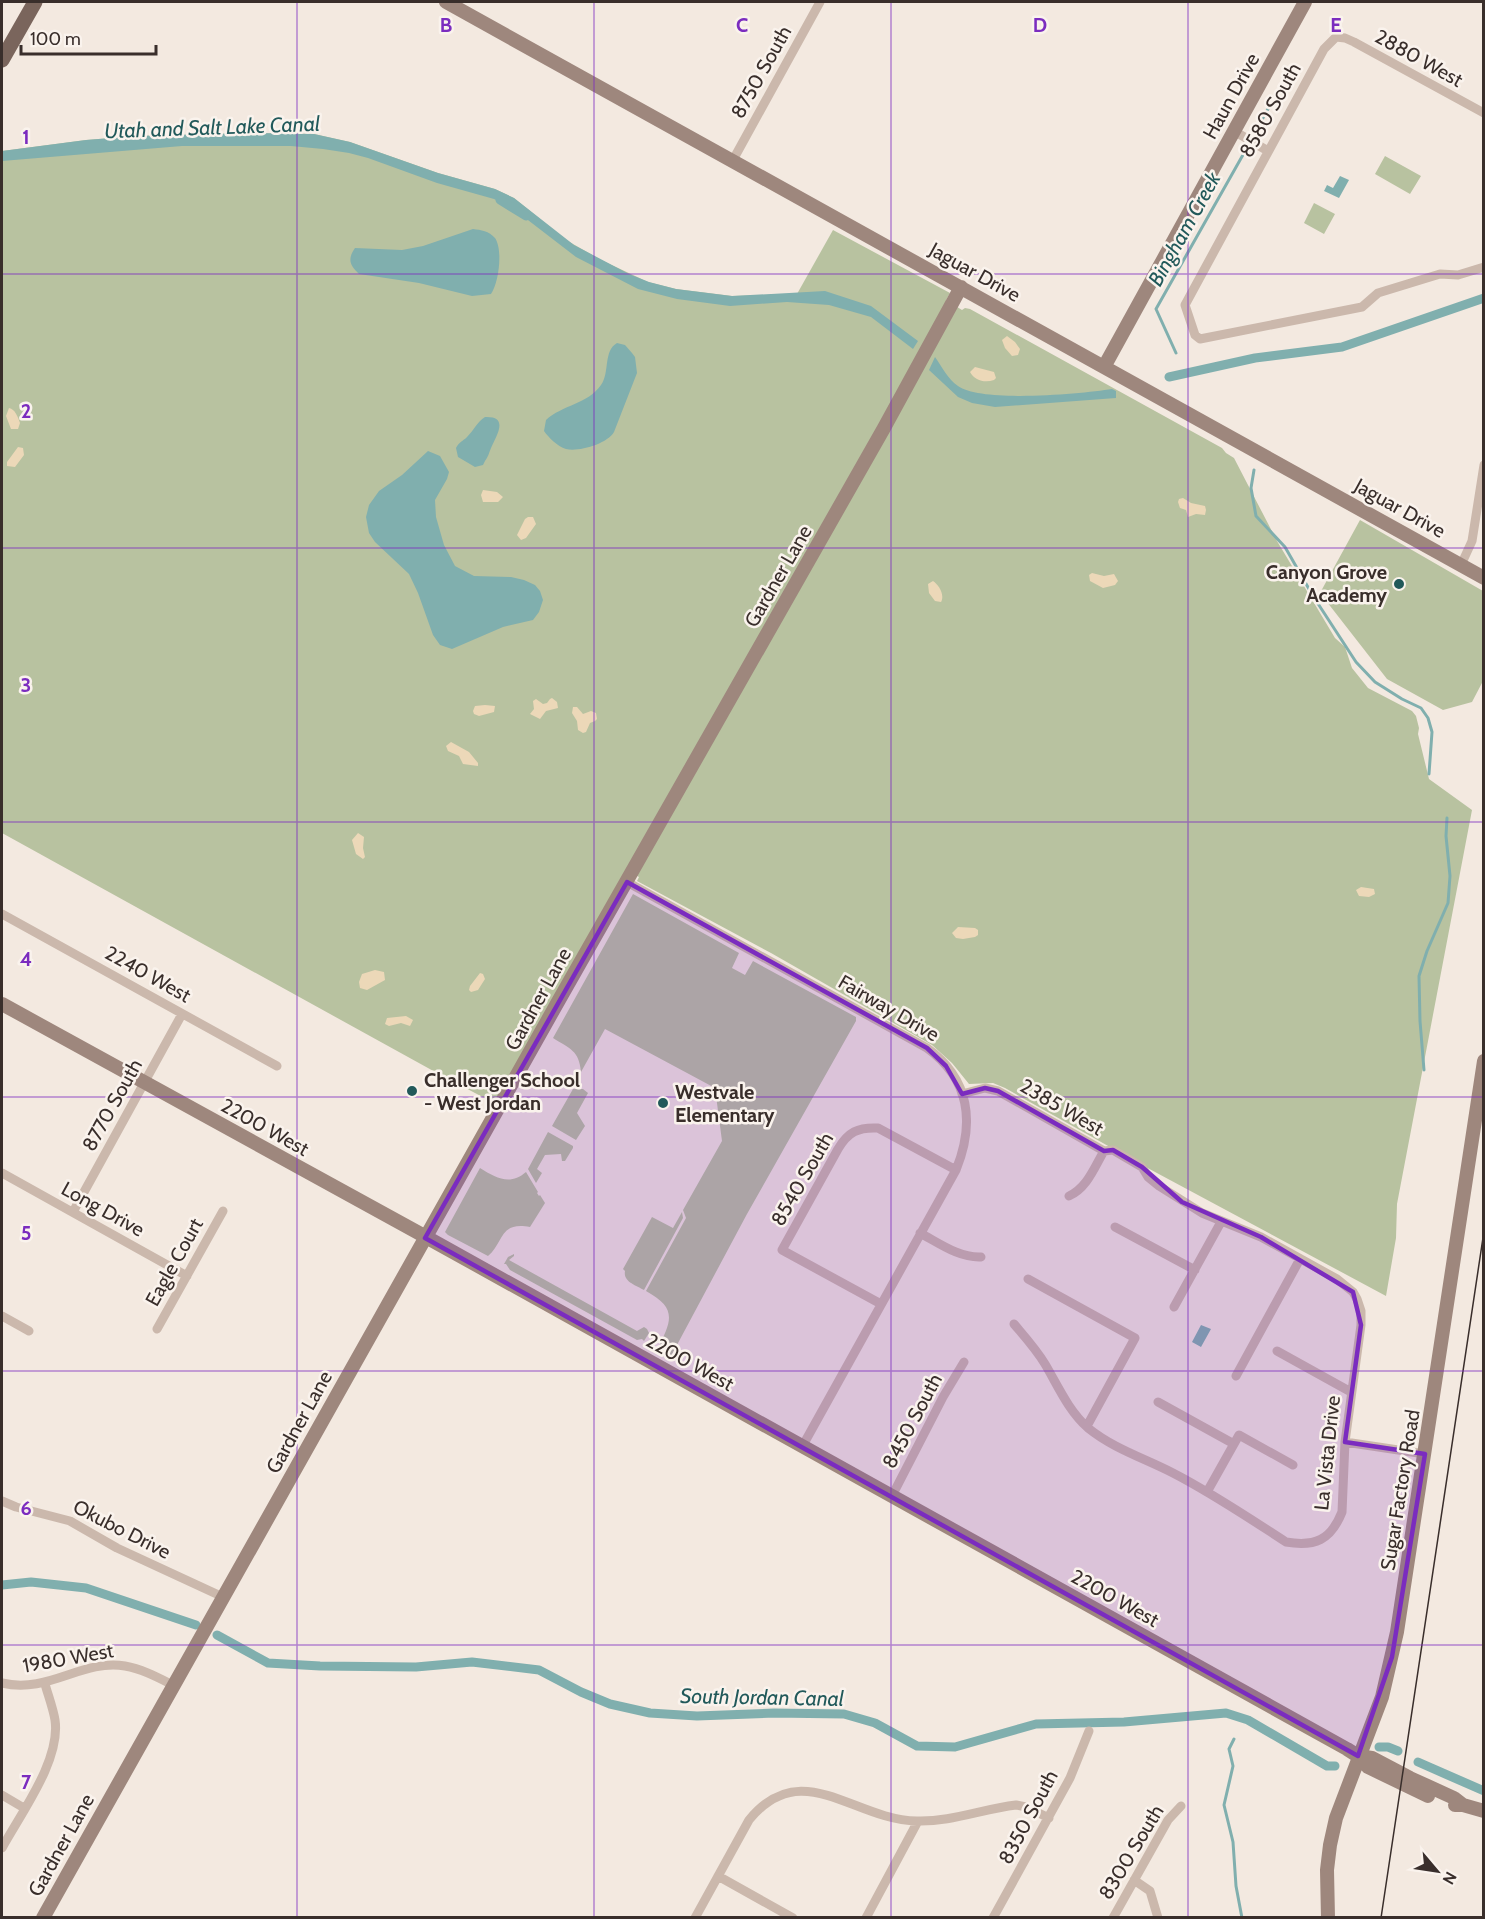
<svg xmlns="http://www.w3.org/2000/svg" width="1485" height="1919" font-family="Cabin,sans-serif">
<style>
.green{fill:#b8c2a0}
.sand{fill:#ecd8b8}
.water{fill:#80afae}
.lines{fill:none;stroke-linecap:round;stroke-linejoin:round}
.stream{stroke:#80afae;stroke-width:3}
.canal{stroke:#80afae;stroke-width:9}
.street{stroke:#cbb8ac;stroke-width:9}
.secondary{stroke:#9e877d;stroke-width:14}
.primary{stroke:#7a655c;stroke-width:15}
.tram{stroke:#392e2b;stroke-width:1.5}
.marked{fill:#7b2cbf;fill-opacity:0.2;stroke:#7b2cbf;stroke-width:4.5;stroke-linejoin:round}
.grid{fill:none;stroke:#7b2cbf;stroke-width:1.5;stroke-opacity:0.55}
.poi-dot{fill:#21595a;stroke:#faf3ed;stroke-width:2}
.labels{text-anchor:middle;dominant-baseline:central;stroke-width:5;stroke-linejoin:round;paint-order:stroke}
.street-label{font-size:20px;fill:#392e2b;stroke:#faf3ed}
.poi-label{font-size:20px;font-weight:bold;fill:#392e2b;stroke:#faf3ed;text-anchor:start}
.water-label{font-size:21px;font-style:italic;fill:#21595a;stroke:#faf3ed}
.grid-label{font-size:20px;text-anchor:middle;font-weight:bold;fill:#7b2cbf;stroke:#faf3ed;stroke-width:5;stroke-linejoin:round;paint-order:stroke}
</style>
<rect width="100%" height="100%" fill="#f3e9e0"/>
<path class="green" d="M 250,133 L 314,134 L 350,142 L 438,173 L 495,189 L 514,198 L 566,240 L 601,260 L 648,282 L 676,289 L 732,296 L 797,294 L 833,230 L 950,293 L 946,300 L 962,310 L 965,308 L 970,309 L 1222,448 L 1226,453 L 1234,458 L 1277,541 L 1335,638 L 1345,647 L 1352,668 L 1368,688 L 1412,711 L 1416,716 L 1419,728 L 1418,734 L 1429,779 L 1472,810 L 1397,1204 L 1396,1238 L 1386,1296 L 1142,1165 L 1005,1088 L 993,1083 L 969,1084 L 952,1063 L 932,1045 L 771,953 L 637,881 L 639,877 L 630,872 L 494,1103 L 437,1073 L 2,833 L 2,151 L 86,140 L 136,136 Z
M 1385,156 L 1421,176 L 1410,194 L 1375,174 Z
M 1314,203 L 1335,214 L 1324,234 L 1304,223 Z
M 1360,520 L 1483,591 L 1483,681 L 1472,702 L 1443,710 L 1387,679 L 1320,593 Z
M 633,894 L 739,953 L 732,968 L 745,975 L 753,961 L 856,1017 L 856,1021 L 747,1214 L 670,1358 L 661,1353 L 658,1348 C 672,1320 677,1308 646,1291 L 686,1218 L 683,1210 L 722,1141 L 715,1088 L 605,1029 L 581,1072 C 579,1050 570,1049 553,1038 Z
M 573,1089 L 583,1089 L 588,1093 L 577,1113 L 585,1126 L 576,1140 L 552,1126 Z
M 548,1132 L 573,1146 L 573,1148 L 565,1161 L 562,1161 L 561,1154 L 545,1155 L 537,1169 L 542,1173 L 536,1183 L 528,1169 Z
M 480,1168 C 496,1178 510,1186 526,1172 L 538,1192 L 537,1193 L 539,1196 L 540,1195 L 545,1203 L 530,1227 C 499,1221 504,1243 488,1256 L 448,1235 L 445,1232 Z
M 682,1212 L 683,1218 L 644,1290 C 636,1285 623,1282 625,1271 L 623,1269 L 652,1217 L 673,1228 Z
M 514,1254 L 514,1256 L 509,1260 L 637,1331 L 644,1327 L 647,1329 L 649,1333 L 644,1341 L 642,1339 L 637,1340 L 510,1270 L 506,1264 L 504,1264 L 508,1257 Z"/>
<path class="sand" d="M 1007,336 L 1015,342 L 1020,349 L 1018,355 L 1012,356 L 1005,348 L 1002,340 Z
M 975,367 L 994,372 L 996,378 L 994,380 C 985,383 975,381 970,372 Z
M 9,408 C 15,409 18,417 20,423 L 18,429 L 11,429 L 6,416 Z
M 18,447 L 23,448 L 24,455 L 15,467 L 7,466 L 7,462 Z
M 483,490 L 497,492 L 503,497 L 498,502 L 483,502 L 481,495 Z
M 1183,498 L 1191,503 L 1205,506 L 1206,510 L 1205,515 L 1196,514 L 1188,517 L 1186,510 L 1180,508 L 1178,502 L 1179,499 Z
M 528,517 L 533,517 L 536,524 L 526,538 L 521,540 L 517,535 L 525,519 Z
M 1092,573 L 1104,576 L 1114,574 L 1118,581 L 1115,585 L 1103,588 L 1090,581 L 1089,575 Z
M 933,581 C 939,585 945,595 941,602 L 935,601 L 929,593 L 928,584 Z
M 552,698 L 557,702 L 558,708 L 546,711 L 540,719 L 530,714 L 534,709 L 533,701 L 536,699 L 543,704 L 547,703 L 550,699 Z
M 485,705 L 495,706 L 494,712 L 479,716 L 474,714 L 473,711 L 475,706 Z
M 573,707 L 577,707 L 583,714 L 591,711 L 596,713 L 597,719 L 595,721 L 590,723 L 586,732 L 583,733 L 578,730 L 577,721 L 572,713 Z
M 451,742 L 469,752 L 478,763 L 478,766 L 463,764 L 459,756 L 448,751 L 446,746 Z
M 358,833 L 364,837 L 363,848 L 365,857 L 363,859 L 356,854 L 352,840 Z
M 1361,887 L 1374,889 L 1375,894 L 1369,897 L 1359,896 L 1356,890 Z
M 958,927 L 975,928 L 978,930 L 978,935 L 975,937 L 963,939 L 956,938 L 952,933 Z
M 375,970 L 384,972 L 385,980 L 367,990 L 360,988 L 359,982 L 362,974 Z
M 480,973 L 483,974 L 485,979 L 478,990 L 471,992 L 469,990 L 470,986 Z
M 406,1016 L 413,1020 L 410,1026 L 401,1023 L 389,1026 L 385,1024 L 387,1018 Z"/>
<path class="water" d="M 250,133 L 314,134 L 350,142 L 438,173 L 495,189 L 514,198 L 574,245 L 629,274 L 649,282 L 676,289 L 732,296 L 825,291 L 871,306 L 918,341 L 913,349 L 871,317 L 829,305 L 787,302 L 730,306 L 677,299 L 638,289 L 576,257 L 511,207 L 494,199 L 437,183 L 368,158 L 349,153 L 323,149 L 291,146 L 182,146 L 2,161 L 2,151 L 86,140 L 136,136 Z
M 1340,176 L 1349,180 L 1339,198 L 1324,191 L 1327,185 L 1333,188 Z
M 473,229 C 481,230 489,231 495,238 C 503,249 499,283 491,294 L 472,296 L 419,283 L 359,274 C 350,266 347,259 355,248 L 402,250 L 423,246 Z
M 617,343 L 625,345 L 632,353 L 635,357 L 637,373 L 614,432 C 607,444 579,452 566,449 C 557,446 549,438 544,431 L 546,420 C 562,405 588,404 601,385 C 610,373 603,351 617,343 Z
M 935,357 C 942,367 948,379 958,386 C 981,403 1081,394 1112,389 L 1116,391 L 1116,398 L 995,407 L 972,403 L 958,397 L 929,370 Z
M 485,417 C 510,416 496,436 491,448 C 489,453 488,457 485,461 L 483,465 L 475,467 L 458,457 L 456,448 C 459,442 463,441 467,437 C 474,430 477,422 485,417 Z
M 428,451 L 440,456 L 449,472 L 447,479 L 435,500 L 436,517 L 444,545 L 455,566 L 474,576 L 511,577 L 524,580 L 535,585 L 540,591 L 543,600 L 539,612 L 533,620 L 503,627 L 452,649 L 440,645 L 433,635 L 418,593 L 409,574 L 375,542 L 369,533 L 366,517 L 369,505 L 379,491 L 402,475 Z
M 1201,1325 L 1211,1329 L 1201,1347 L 1192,1342 Z"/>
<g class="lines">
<path class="stream" d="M 1259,125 L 1291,68
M 1176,353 L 1156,309 L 1244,153
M 1254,470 L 1251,488 L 1256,516 L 1285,547 L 1313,596 L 1356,662 L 1375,682 L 1402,699 L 1421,708 L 1428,718 L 1432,732 L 1429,774
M 1424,1070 L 1420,1021 L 1419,976 L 1427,951 L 1448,903 L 1450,876 L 1446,836 L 1447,818
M 1234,1739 L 1229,1749 L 1233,1766 L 1224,1805 L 1233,1842 L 1236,1886 L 1242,1918"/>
<path class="canal" d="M 500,200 L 526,216
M 1169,377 L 1255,358 L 1342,347 L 1484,298
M 2,1585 L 31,1582 L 86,1588 L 196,1625
M 217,1635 L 268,1663 L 320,1666 L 416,1667 L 472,1662 L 539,1670 L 581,1692 L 610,1704 L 650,1713 L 697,1716 L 774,1713 L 844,1714 L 875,1723 L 917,1746 L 955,1747 L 1036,1724 L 1124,1722 L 1226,1713 L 1248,1720 L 1327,1766 L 1335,1766
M 1379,1747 L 1388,1747 L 1398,1751
M 1418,1762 L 1484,1791"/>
<path class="street" d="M 1484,113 L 1354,42 L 1345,38 L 1336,37 L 1324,49 L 1185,305 L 1195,335 L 1200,339 L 1362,307 L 1378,293 L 1440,274 L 1458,275 L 1484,267
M 1234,131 L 1268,151
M 733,160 L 820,2
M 1461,565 L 1472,541 L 1484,465
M 627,882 L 927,1048 C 970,1079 975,1123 956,1170 L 802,1447
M 2,914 L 277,1066
M 962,1094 L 985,1088 L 998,1091 L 1104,1151 L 1113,1150 L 1142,1167 L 1148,1177 L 1159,1186 L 1202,1213 L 1261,1237 L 1337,1279 L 1353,1292 L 1357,1299 L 1361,1311 L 1361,1325 L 1345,1442 L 1342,1512 C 1331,1540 1315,1547 1286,1542 C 1249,1518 1212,1493 1173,1473 C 1144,1458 1114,1449 1088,1428 C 1068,1410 1058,1386 1045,1364 C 1036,1349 1025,1337 1014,1324
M 2,1173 L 187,1276
M 1069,1196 C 1087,1188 1094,1168 1104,1151
M 73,1212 L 182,1014
M 1115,1227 L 1195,1270
M 920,1233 C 939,1243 959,1258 981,1257
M 1028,1279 L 1135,1338 L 1087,1426
M 881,1304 L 782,1250 L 838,1149 C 848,1132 858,1127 878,1128 L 956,1170
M 1174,1307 L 1221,1222
M 2,1316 L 29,1331
M 157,1329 L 223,1211
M 1277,1351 L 1351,1392
M 1236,1376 L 1300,1259
M 1158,1402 L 1234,1444
M 1345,1442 L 1425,1454
M 1207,1492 L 1239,1435 L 1293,1465
M 892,1496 L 943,1397 L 964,1362
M 2,1501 L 16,1507 L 70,1521 L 117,1548 L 223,1597
M 2,1683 C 49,1694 81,1659 125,1666 C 142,1669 157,1677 173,1685
M 2,1795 L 24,1808
M 2,1848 C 21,1813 61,1760 55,1720 C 53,1708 48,1695 45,1684
M 718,1876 L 793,1918
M 1134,1880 L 1150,1891 L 1158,1918
M 695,1918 L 749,1820 C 802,1755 853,1820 917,1821 C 951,1822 982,1809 1016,1805 L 1026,1807 L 1049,1818
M 866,1918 L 918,1821
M 993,1918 L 1070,1778 L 1089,1731
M 1113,1918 L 1168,1820 L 1181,1806"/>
<path class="secondary" d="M 446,2 L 1484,578
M 1104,367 L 1305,2
M 2,1004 L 417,1232 L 1347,1749 L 1358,1756 L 1372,1758 L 1410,1778 L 1454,1798 L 1463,1805
M 1358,1756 L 1368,1767 L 1428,1796
M 1455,1805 L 1463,1805 L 1484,1811
M 43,1918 L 559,1000 L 884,428 L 961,287
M 1328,1918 L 1327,1870 L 1330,1845 L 1336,1818 L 1382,1697 L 1397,1632 L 1484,1061"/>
<path class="primary" d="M 2,60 L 35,2"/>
<path class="tram" d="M 1381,1918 L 1484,1231"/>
</g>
<path class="marked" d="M 627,882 L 927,1048 L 946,1066 L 962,1094 L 985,1088 L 998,1091 L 1104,1151 L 1113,1150 L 1142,1167 L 1182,1202 L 1261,1237 L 1353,1292 L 1361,1325 L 1345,1442 L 1425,1454 L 1392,1657 L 1358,1756 L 425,1238 Z"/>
<path class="grid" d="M 297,2 L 297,1918M 594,2 L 594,1918M 891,2 L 891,1918M 1188,2 L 1188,1918M 2,274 L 1484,274M 2,548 L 1484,548M 2,822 L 1484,822M 2,1097 L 1484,1097M 2,1371 L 1484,1371M 2,1645 L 1484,1645"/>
<g class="poi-dot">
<circle cx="1399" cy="584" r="6"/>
<circle cx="412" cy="1091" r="6"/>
<circle cx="663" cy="1103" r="6"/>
</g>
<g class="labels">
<g class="street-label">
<text transform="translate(1419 58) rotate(29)">2880 West</text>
<text transform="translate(761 72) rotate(-61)">8750 South</text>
<text transform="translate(1231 96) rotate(-61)">Haun Drive</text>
<text transform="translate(1270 110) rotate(-61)">8580 South</text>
<text transform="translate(975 272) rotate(29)">Jaguar Drive</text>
<text transform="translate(1400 508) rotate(29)">Jaguar Drive</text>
<text transform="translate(778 576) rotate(-60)">Gardner Lane</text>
<text transform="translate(148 974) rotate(29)">2240 West</text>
<text transform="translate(538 999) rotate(-61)">Gardner Lane</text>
<text transform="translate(889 1008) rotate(30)">Fairway Drive</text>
<text transform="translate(112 1105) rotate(-61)">8770 South</text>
<text transform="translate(1062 1107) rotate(30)">2385 West</text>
<text transform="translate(265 1127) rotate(29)">2200 West</text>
<text transform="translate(802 1179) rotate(-60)">8540 South</text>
<text transform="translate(103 1209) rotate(29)">Long Drive</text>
<text transform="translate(174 1262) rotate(-61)">Eagle Court</text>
<text transform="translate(690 1362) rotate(29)">2200 West</text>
<text transform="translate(912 1421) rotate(-62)">8450 South</text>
<text transform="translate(299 1422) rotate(-61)">Gardner Lane</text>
<text transform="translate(1327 1453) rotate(-84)">La Vista Drive</text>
<text transform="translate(1400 1490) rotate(-81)">Sugar Factory Road</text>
<text transform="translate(122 1529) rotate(27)">Okubo Drive</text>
<text transform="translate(1115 1598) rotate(29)">2200 West</text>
<text transform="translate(68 1658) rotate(-10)">1980 West</text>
<text transform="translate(1028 1817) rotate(-62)">8350 South</text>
<text transform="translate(61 1845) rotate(-61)">Gardner Lane</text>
<text transform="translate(1131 1852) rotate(-59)">8300 South</text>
</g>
<g class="poi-label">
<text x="1387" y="572" text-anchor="end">Canyon Grove<tspan x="1387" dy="23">Academy</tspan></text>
<text x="424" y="1080">Challenger School<tspan x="424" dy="23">- West Jordan</tspan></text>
<text x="675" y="1092">Westvale<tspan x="675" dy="23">Elementary</tspan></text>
</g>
<g class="water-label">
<text transform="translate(212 127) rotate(-2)">Utah and Salt Lake Canal</text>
<text transform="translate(1184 229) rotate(-61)">Bingham Creek</text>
<text transform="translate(762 1697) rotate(1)">South Jordan Canal</text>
</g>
</g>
<g class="grid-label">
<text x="446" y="32">B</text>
<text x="742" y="32">C</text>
<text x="1040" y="32">D</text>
<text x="1336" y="32">E</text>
<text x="26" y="144">1</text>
<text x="26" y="418">2</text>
<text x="26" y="692">3</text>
<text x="26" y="966">4</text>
<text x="26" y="1240">5</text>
<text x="26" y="1515">6</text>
<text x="26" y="1789">7</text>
</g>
<rect width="1485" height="1919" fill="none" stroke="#392e2b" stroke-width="6"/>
<g transform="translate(1437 1871) rotate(119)" stroke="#faf3ed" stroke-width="4.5" paint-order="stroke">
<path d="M0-4.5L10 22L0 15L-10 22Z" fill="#392e2b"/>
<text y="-9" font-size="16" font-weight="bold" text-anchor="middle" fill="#392e2b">N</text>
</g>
<path d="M21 45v9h135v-9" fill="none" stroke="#392e2b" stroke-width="3"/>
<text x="30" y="45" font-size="18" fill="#392e2b" stroke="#faf3ed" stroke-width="4.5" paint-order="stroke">100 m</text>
</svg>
